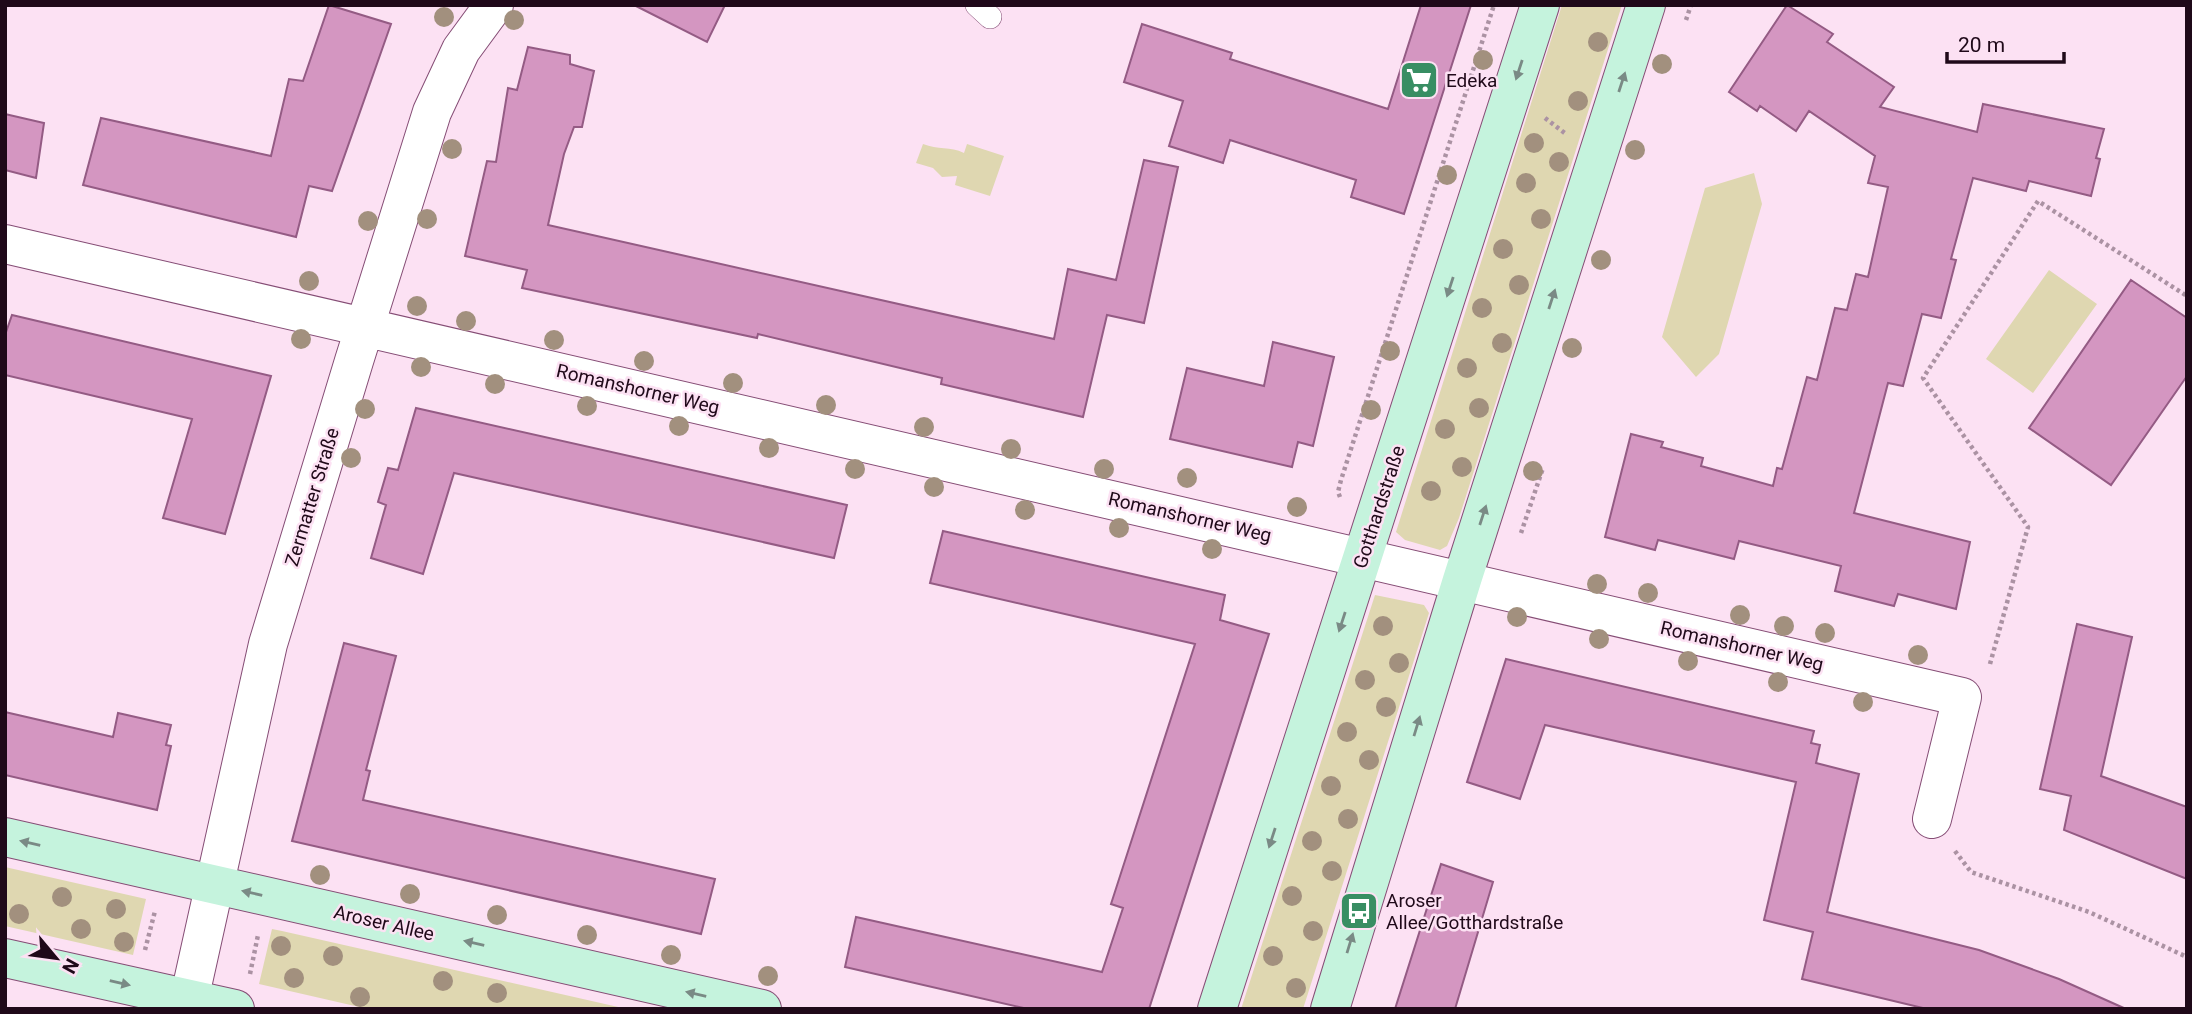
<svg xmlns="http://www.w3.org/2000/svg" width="2192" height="1014" font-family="Roboto,sans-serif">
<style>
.green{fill:#dfd7b1}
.building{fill:#d496c1;stroke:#945b84;stroke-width:2}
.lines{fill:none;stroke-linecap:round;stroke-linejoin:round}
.lane-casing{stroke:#854d75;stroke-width:24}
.street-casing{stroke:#854d75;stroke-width:40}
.secondary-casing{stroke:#854d75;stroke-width:40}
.path{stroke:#ab92a3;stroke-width:4.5;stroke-dasharray:3.5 3.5;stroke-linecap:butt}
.lane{stroke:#fff;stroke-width:23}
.street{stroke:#fff;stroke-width:38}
.secondary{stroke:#c5f3dd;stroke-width:38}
.tree{fill:#a2907e}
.oneway{fill:#7a8a85}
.labels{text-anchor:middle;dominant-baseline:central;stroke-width:5;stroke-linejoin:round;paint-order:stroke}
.poi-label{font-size:19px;fill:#1f0919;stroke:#fce1f3;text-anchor:start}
.street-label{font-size:19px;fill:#1f0919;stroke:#fce1f3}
</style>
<rect width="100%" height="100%" fill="#fce1f3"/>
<path class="green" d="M 1562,5 L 1622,5 L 1459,518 L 1447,546 L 1440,550 L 1405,540 L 1396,532 Z
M 923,144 C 938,150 950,146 964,153 L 967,144 L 1004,156 L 990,196 L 955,185 L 957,176 L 942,177 L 933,168 L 916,163 Z
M 1754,173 L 1762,204 L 1719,354 L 1696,377 L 1662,337 L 1705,188 Z
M 2049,270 L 2097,304 L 2033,393 L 1986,359 Z
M 1375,595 L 1424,605 L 1429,613 L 1303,1009 L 1241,1009 Z
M 5,867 L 146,899 L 133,955 L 5,926 Z
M 272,929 L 282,931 L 627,1009 L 368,1009 L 259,984 Z"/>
<path class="building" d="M 329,5 L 391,24 L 332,191 L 309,186 L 296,237 L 83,185 L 101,118 L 271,156 L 289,79 L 303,81 Z
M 634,5 L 725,5 L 707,42 Z
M 1421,5 L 1471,5 L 1404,214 L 1351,197 L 1356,180 L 1230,140 L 1223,163 L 1169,146 L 1183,101 L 1124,82 L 1142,24 L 1232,53 L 1230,59 L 1388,109 Z
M 1787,5 L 1833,34 L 1827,42 L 1894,87 L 1880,107 L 1977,132 L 1983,104 L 2104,129 L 2096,158 L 2100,159 L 2091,196 L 2029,181 L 2026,191 L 1973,178 L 1951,259 L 1956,260 L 1941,318 L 1922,314 L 1903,386 L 1888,383 L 1854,513 L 1970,542 L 1956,609 L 1898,594 L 1894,606 L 1835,591 L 1841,566 L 1739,541 L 1734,559 L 1658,540 L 1655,550 L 1605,537 L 1631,434 L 1663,442 L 1661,447 L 1703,458 L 1701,466 L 1773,486 L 1777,468 L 1782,469 L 1807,377 L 1817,380 L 1835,308 L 1847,310 L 1856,274 L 1868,277 L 1888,187 L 1868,183 L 1875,156 L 1809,111 L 1796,131 L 1760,106 L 1757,111 L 1729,92 Z
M 528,47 L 570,55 L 570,64 L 594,71 L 582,127 L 574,127 L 564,154 L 548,225 L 1054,339 L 1068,269 L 1116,280 L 1144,160 L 1178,167 L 1144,323 L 1107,315 L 1083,417 L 941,384 L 942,378 L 758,334 L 757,338 L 522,288 L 527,270 L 465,256 L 487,161 L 496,162 L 508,88 L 517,90 Z
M 5,114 L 44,123 L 36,178 L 5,170 Z
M 2131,280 L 2187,318 L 2187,376 L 2111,485 L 2029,428 Z
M 12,315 L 271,376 L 225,534 L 163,518 L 192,419 L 5,375 L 5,335 Z
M 1273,342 L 1334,357 L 1313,446 L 1298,442 L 1292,467 L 1170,439 L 1187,368 L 1264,386 Z
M 416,408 L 847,505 L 834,558 L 454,473 L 423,574 L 371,558 L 386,505 L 378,502 L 388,468 L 398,470 Z
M 943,531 L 1225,595 L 1220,620 L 1269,634 L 1149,1009 L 1028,1009 L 845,967 L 856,917 L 1102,972 L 1123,908 L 1111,904 L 1195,644 L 930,583 Z
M 2077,624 L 2132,637 L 2101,776 L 2187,807 L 2187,879 L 2064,830 L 2071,796 L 2040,789 Z
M 344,643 L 396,656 L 366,770 L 370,771 L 363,800 L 715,879 L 701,934 L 292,841 Z
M 1506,659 L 1814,731 L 1811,743 L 1820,745 L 1816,763 L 1859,774 L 1827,912 L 1979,950 L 2059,979 L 2126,1009 L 1927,1009 L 1802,979 L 1813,932 L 1764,920 L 1796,782 L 1545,725 L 1520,799 L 1467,782 Z
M 5,712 L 113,737 L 118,713 L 171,725 L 166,745 L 171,746 L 157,810 L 5,775 Z
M 1441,864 L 1493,882 L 1455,1009 L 1395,1009 Z"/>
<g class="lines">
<g class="lane-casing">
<path id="lane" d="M 977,5 L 990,17"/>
</g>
<g class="street-casing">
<path id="street" d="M 5,244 L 1962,697 L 1932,819
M 187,1009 L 268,644 L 354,361 L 432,112 L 461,50 L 494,5"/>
</g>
<g class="secondary-casing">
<path id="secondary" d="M 5,837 L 762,1009
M 5,958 L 235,1009
M 1217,1009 L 1540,5
M 1330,1009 L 1462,580 L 1646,5"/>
</g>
<path class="path" d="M 1686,20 L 1691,5
M 1545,118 L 1566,134
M 1340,497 L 1338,492 L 1341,480 L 1494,5
M 1521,533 L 1543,468
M 1990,664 L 2028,527 L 1923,378 L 2038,201 L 2187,296
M 1955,851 L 1971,872 L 2089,912 L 2187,957
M 145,950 L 155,911
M 250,974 L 258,935"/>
<use href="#lane" class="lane"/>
<use href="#street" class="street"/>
<use href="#secondary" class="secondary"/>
</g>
<g class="tree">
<circle cx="444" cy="17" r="10"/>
<circle cx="514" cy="20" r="10"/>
<circle cx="1598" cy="42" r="10"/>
<circle cx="1483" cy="60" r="10"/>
<circle cx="1662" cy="64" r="10"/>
<circle cx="1578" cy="101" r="10"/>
<circle cx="1534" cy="143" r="10"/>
<circle cx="452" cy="149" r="10"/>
<circle cx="1635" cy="150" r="10"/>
<circle cx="1559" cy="162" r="10"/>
<circle cx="1447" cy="175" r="10"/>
<circle cx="1526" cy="183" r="10"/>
<circle cx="427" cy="219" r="10"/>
<circle cx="1541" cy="219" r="10"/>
<circle cx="368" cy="221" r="10"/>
<circle cx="1503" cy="249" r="10"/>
<circle cx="1601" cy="260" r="10"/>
<circle cx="309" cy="281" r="10"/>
<circle cx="1519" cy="285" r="10"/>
<circle cx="417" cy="306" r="10"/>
<circle cx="1482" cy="308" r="10"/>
<circle cx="466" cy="321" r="10"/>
<circle cx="301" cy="339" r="10"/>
<circle cx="554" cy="340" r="10"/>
<circle cx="1502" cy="343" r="10"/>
<circle cx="1572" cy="348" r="10"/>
<circle cx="1390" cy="351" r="10"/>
<circle cx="644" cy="361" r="10"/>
<circle cx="421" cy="367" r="10"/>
<circle cx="1467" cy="368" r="10"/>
<circle cx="733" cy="383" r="10"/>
<circle cx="495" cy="384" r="10"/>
<circle cx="826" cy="405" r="10"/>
<circle cx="587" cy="406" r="10"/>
<circle cx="1479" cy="408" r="10"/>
<circle cx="365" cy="409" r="10"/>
<circle cx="1371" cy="410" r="10"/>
<circle cx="679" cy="426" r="10"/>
<circle cx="924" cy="427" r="10"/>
<circle cx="1445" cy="429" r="10"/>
<circle cx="769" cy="448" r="10"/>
<circle cx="1011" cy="449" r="10"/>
<circle cx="351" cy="458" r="10"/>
<circle cx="1462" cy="467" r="10"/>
<circle cx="855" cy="469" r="10"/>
<circle cx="1104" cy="469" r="10"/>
<circle cx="1533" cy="471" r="10"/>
<circle cx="1187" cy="478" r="10"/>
<circle cx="934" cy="487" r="10"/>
<circle cx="1431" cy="491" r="10"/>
<circle cx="1297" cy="507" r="10"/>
<circle cx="1025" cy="510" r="10"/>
<circle cx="1119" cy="528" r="10"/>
<circle cx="1212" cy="549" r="10"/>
<circle cx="1597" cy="584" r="10"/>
<circle cx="1648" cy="593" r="10"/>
<circle cx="1740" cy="615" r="10"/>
<circle cx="1517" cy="617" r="10"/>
<circle cx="1383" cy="626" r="10"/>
<circle cx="1784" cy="626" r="10"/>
<circle cx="1825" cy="633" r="10"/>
<circle cx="1599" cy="639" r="10"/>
<circle cx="1918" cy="655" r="10"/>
<circle cx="1688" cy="661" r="10"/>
<circle cx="1399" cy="663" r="10"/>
<circle cx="1365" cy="680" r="10"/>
<circle cx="1778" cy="682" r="10"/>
<circle cx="1863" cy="702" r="10"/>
<circle cx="1386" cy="707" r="10"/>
<circle cx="1347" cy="732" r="10"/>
<circle cx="1369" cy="760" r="10"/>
<circle cx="1331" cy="786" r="10"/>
<circle cx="1348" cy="819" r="10"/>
<circle cx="1312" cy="841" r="10"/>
<circle cx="1332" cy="871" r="10"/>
<circle cx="320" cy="875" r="10"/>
<circle cx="410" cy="894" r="10"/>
<circle cx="1292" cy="896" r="10"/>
<circle cx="62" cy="897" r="10"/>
<circle cx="116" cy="909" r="10"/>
<circle cx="19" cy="914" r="10"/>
<circle cx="497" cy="915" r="10"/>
<circle cx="81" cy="929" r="10"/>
<circle cx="1313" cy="931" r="10"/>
<circle cx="587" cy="935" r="10"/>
<circle cx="124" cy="942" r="10"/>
<circle cx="281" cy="946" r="10"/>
<circle cx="671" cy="955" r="10"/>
<circle cx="333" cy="956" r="10"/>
<circle cx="1273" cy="956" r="10"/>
<circle cx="768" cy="976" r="10"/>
<circle cx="294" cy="978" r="10"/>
<circle cx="443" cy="981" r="10"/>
<circle cx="1296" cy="988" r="10"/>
<circle cx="497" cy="993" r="10"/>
<circle cx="360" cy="997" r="10"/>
</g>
<defs><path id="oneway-solid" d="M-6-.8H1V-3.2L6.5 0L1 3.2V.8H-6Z" transform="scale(1.75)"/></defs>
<g class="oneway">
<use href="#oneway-solid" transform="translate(1519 70) rotate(108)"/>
<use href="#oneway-solid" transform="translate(1622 82) rotate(-72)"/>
<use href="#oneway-solid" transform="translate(1450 287) rotate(108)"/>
<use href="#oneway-solid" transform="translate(1552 299) rotate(-72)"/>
<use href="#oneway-solid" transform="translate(1483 515) rotate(-72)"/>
<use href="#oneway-solid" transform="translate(1342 622) rotate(108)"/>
<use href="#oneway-solid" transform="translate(1417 726) rotate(-73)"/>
<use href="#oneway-solid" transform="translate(1272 838) rotate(108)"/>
<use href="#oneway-solid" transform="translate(30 843) rotate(-167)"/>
<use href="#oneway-solid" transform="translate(252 893) rotate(-167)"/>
<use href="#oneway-solid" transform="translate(474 943) rotate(-167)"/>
<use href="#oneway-solid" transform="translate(1350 943) rotate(-73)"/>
<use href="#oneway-solid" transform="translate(120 983) rotate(13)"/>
<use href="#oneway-solid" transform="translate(696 994) rotate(-167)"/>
</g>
<defs>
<g id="supermarket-square" transform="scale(2.0125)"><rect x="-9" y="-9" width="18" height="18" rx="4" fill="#388e63" stroke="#fce1f3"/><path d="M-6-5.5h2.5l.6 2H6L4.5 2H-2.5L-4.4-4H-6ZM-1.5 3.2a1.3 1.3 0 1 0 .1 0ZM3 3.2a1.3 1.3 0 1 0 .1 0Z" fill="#fff"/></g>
<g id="bus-square" transform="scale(2.0125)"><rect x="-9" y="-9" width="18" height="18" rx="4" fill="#388e63" stroke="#fce1f3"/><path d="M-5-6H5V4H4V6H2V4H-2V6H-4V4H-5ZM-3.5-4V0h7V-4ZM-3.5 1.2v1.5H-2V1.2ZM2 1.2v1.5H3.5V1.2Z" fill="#fff"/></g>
</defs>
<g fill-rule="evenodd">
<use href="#supermarket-square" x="1419" y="80"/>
<use href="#bus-square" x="1359" y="911"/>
</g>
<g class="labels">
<g class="poi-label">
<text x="1446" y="80">Edeka</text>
<text x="1386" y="900">Aroser<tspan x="1386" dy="22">Allee/Gotthardstraße</tspan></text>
</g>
<g class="street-label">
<text transform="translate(638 389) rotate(13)">Romanshorner Weg</text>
<text transform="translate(312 497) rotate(-73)">Zermatter Straße</text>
<text transform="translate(1379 507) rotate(-72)">Gotthardstraße</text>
<text transform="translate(1190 517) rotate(13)">Romanshorner Weg</text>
<text transform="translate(1742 646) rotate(13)">Romanshorner Weg</text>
<text transform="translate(384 923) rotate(13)">Aroser Allee</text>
</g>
</g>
<rect width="2192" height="1014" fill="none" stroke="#1f0919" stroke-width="14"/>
<g transform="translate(56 958) rotate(119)" stroke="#fce1f3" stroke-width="5" paint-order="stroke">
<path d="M0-5L12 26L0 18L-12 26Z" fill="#1f0919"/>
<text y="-10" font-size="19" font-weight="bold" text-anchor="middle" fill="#1f0919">N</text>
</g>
<path d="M1947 52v10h117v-10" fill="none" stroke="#1f0919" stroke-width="3.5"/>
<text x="1958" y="52" font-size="21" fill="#1f0919" stroke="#fce1f3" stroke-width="5" paint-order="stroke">20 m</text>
</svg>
